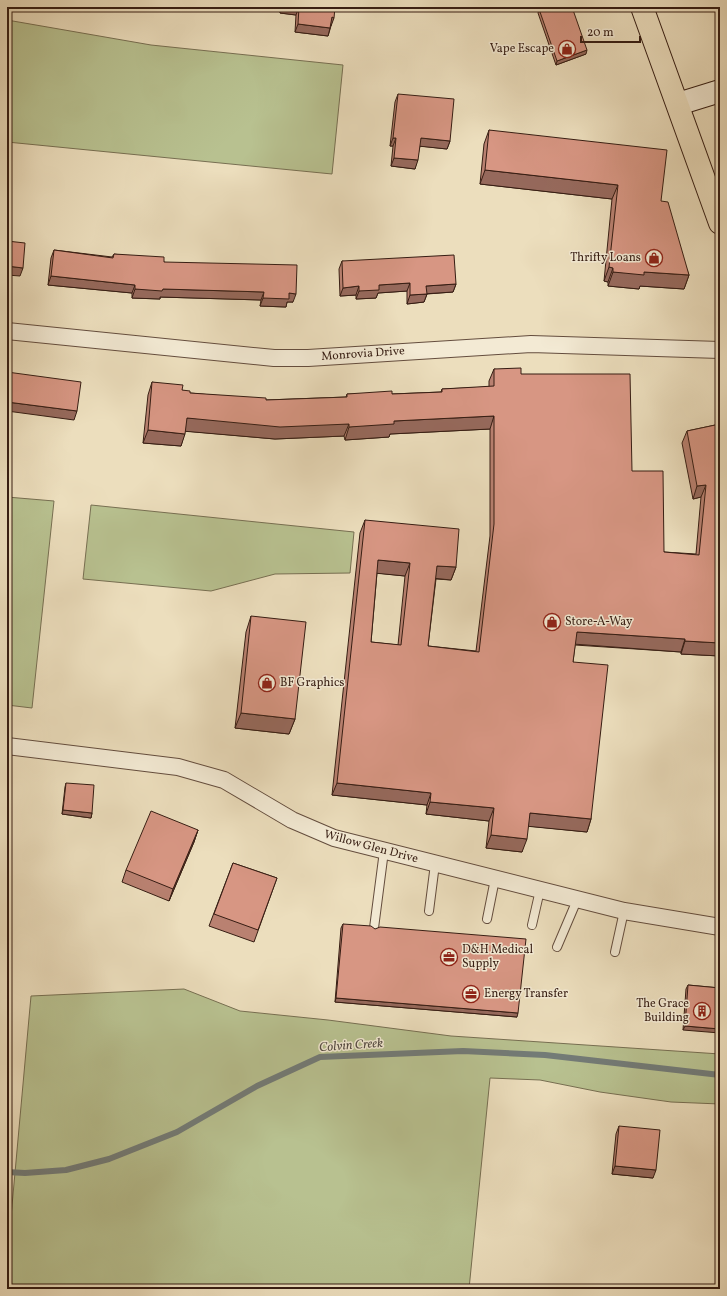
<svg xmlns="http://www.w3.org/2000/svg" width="727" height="1296" font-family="Vollkorn,serif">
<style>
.green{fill:#b8c190;stroke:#776f52}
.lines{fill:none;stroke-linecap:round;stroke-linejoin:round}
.stream{stroke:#737b77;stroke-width:6}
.lane-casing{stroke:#644d3e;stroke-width:10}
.street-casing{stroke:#644d3e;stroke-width:18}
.secondary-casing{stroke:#361d13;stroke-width:24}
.primary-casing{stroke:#361d13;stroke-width:24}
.lane{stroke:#f3ead4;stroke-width:8}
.street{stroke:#f3ead4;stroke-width:16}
.secondary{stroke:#f3ead4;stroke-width:22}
.primary{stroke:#ecdebd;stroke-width:22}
.wall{fill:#b98171;stroke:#361d13;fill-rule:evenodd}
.shaded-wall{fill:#96695c;stroke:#361d13}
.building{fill:#d79683;stroke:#361d13;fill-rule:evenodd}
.labels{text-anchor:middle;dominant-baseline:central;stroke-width:3;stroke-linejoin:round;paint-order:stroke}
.poi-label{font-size:12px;fill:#361d13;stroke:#f3ead4;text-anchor:start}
.street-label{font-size:12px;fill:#361d13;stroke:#f3ead4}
.water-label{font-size:13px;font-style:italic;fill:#554c45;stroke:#f3ead4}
</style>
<rect width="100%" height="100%" fill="#ecdebd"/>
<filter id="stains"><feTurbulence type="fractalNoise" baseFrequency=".005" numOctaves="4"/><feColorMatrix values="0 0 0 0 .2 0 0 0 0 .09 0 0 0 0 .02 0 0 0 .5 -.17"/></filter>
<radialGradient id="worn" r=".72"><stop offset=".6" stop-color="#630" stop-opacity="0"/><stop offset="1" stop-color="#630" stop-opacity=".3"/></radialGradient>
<path class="green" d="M 7,20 L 151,45 L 343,65 L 332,174 L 7,142 Z
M 7,497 L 54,501 L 32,708 L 7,705 Z
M 91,505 L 354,532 L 350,573 L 275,574 L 211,591 L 83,579 Z
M 184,989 L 240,1011 L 328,1020 L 451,1036 L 720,1054 L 720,1104 L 671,1102 L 600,1092 L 540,1080 L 490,1078 L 469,1289 L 7,1289 L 7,1261 L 31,996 Z"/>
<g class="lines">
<path class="stream" d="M 7,1172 L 25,1173 L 66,1170 L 109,1159 L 177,1132 L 257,1086 L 320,1057 L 463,1051 L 545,1055 L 720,1075"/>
<g class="lane-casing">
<path id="lane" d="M 429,911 L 435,864
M 487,919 L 495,879
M 532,925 L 540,890
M 374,928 L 384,851
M 557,947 L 577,900
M 615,952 L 624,911"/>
</g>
<g class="street-casing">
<path id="street" d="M 7,331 L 274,358 L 308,358 L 531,344 L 720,350
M 7,746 L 178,767 L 224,780 L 292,820 L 334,838 L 624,911 L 720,927"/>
</g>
<g class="secondary-casing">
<path id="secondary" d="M 678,104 L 720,91"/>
</g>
<g class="primary-casing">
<path id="primary" d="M 642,7 L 720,223"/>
</g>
<use href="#lane" class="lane"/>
<use href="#street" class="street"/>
<use href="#secondary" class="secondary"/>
<use href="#primary" class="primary"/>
</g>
<path class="wall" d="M 280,7 L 335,7 L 331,26 L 328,36 L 295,32 L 296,15 L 280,13 Z
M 539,9 L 586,54 L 556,65 L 538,13 Z
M 398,94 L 450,141 L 447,149 L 420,146 L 415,169 L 391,166 L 393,146 L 390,146 L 395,102 Z
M 489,130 L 661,201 L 689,275 L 684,289 L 640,286 L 639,289 L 608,286 L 608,282 L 604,281 L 612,199 L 480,184 L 484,144 Z
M 54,250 L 112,257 L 114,254 L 164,262 L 293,302 L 287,302 L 286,307 L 260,306 L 261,300 L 160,297 L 160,299 L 132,298 L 132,293 L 48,285 L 51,258 Z
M 342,261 L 456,284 L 453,292 L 427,294 L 424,302 L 407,304 L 407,291 L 378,293 L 376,298 L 356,299 L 356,295 L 340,296 L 339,269 Z
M 494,369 L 521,374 L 632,471 L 664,552 L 696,554 L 701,497 L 693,499 L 682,443 L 687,431 L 720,424 L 720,656 L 681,654 L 681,652 L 575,645 L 573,662 L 591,819 L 587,832 L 528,826 L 522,852 L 486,848 L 489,821 L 426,814 L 427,805 L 332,795 L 360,533 L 365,520 L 456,567 L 451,580 L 436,579 L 428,646 L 476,651 L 490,536 L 490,429 L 390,434 L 389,437 L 345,440 L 344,436 L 275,439 L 185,431 L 181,446 L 143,443 L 148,395 L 152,382 L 182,390 L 190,393 L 266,400 L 346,397 L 347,394 L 392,394 L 441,392 L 442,389 L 489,387 L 489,381 ZM 377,573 L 405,576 L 398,645 L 371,642 Z
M 251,616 L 295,719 L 289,734 L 235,728 L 246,632 Z
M 66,783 L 92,813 L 91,818 L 62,814 L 65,787 Z
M 198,830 L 194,842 L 169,901 L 122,882 L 126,870 Z
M 233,863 L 277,878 L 254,942 L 209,926 Z
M 343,924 L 517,1017 L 335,1002 L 341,928 Z
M 688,985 L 720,988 L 683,1030 L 686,989 Z
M 619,1126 L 653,1178 L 612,1174 L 616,1134 Z"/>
<path class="shaded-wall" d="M 282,7 L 299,7 L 296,15 L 280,13 Z
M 332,17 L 334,18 L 331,26 L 329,26 Z
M 298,24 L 330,28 L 328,36 L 295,32 Z
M 587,50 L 586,54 L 556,65 L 557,61 Z
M 393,138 L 396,138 L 393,146 L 390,146 Z
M 421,138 L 450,141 L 447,149 L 418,146 Z
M 394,158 L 418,160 L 415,169 L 391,166 Z
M 485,170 L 618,185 L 612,199 L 480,184 Z
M 7,266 L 23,268 L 20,276 L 7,275 Z
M 609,267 L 613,268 L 608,282 L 604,281 Z
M 613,272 L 644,272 L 689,275 L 684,289 L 640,286 L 639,289 L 608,286 Z
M 51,276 L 135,285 L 132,293 L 48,285 Z
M 410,283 L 407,291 L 378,293 L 376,298 L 356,299 L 359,291 L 379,285 Z
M 456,284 L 453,292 L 423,294 L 426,286 Z
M 359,286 L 356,295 L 340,296 L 343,288 Z
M 135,289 L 163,289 L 264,292 L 261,300 L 160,297 L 160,299 L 132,298 Z
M 289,293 L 296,294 L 293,302 L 287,302 L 286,307 L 260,306 L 263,298 Z
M 427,294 L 424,302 L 407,304 L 410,295 Z
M 7,402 L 77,411 L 74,420 L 7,411 Z
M 494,416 L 490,429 L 390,434 L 389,437 L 345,440 L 349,427 L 394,421 Z
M 187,418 L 349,424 L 344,436 L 275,439 L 182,431 Z
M 148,430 L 185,434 L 181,446 L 143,443 Z
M 706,485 L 701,497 L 693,499 L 697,486 Z
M 378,560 L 410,563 L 405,576 L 374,573 Z
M 437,566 L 456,567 L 451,580 L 432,578 Z
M 577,632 L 685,639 L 681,652 L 573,644 Z
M 685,641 L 720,643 L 720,656 L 681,654 Z
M 241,713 L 295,719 L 289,734 L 235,728 Z
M 337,783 L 431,793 L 427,805 L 332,795 Z
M 430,802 L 494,808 L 489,821 L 426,814 Z
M 63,810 L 92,813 L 91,818 L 62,814 Z
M 530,813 L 591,819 L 587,832 L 525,826 Z
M 198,830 L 194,842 L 169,901 L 173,889 Z
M 491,835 L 527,839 L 522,852 L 486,848 Z
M 336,998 L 518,1013 L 517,1017 L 335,1002 Z
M 685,1026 L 720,1029 L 720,1033 L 683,1030 Z
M 615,1166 L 656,1170 L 653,1178 L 612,1174 Z"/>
<path class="building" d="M 299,7 L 335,7 L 334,18 L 332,17 L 330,28 L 298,24 Z
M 545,7 L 572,7 L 587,50 L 557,61 L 539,9 Z
M 398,94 L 454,99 L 450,141 L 421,138 L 418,160 L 394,158 L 396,138 L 393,138 Z
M 489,130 L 667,150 L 661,201 L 668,202 L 689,275 L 644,272 L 644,275 L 613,272 L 613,268 L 609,267 L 618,185 L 485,170 Z
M 7,241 L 25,243 L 23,268 L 7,266 Z
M 54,250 L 113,258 L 114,254 L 164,257 L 164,262 L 297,265 L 296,294 L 289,293 L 289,299 L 263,298 L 264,292 L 163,289 L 162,291 L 135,289 L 135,285 L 51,276 Z
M 454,255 L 456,284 L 426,286 L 427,294 L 410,295 L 410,283 L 379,285 L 379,290 L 359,291 L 359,286 L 343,288 L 342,261 Z
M 521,368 L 521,374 L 630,374 L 632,471 L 663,471 L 664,552 L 699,555 L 706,485 L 697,486 L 687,431 L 720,424 L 720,643 L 685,641 L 685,639 L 577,632 L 573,662 L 608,665 L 591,819 L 530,813 L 527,839 L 491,835 L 494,808 L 430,802 L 431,793 L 337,783 L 365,520 L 459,529 L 456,567 L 437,566 L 428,646 L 479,652 L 494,524 L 494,416 L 394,421 L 394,424 L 349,427 L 349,424 L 280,427 L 187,418 L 185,434 L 148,430 L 152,382 L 183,385 L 182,390 L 190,391 L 190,393 L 266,398 L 266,400 L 347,397 L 347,394 L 392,391 L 392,394 L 442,392 L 442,389 L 494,386 L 494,369 ZM 378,560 L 410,563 L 401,645 L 371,642 Z
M 7,372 L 81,382 L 77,411 L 7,402 Z
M 251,616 L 306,622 L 295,719 L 241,713 Z
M 66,783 L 94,785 L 92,813 L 63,810 Z
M 151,811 L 198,830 L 173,889 L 126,870 Z
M 233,863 L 277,878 L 258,930 L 214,914 Z
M 343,924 L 371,926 L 375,929 L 380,927 L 526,939 L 518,1013 L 336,998 Z
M 688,985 L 720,988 L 720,1029 L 685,1026 Z
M 619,1126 L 660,1130 L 656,1170 L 615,1166 Z"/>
<defs>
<g id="shop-ring" transform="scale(0.9)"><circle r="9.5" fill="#f3ead4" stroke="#8f2418" stroke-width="1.5"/><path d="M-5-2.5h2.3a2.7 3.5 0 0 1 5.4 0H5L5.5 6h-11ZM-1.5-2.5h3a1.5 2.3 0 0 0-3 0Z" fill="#8f2418"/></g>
<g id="office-ring" transform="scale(0.9)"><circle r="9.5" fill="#f3ead4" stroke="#8f2418" stroke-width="1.5"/><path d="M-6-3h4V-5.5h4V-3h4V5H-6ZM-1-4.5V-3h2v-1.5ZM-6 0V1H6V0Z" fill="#8f2418"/></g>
<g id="building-ring" transform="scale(0.9)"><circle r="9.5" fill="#f3ead4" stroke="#8f2418" stroke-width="1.5"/><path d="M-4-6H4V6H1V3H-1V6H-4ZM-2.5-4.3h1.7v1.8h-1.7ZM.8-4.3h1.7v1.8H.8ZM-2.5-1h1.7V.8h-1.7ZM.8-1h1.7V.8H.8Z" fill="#8f2418"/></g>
</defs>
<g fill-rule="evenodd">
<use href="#shop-ring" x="567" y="49"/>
<use href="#shop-ring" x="654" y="258"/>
<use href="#shop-ring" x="552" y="622"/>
<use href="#shop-ring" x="267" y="683"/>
<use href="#office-ring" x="449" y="957"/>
<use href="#office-ring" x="471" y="994"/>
<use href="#building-ring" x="702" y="1011"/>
</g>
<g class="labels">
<g class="poi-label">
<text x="554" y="49" text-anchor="end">Vape Escape</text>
<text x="641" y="258" text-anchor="end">Thrifty Loans</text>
<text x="565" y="622">Store-A-Way</text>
<text x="280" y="683">BF Graphics</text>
<text x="462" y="950">D&amp;H Medical<tspan x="462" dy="14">Supply</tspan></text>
<text x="484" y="994">Energy Transfer</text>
<text x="689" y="1004" text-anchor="end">The Grace<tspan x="689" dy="14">Building</tspan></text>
</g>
<g class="street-label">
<text transform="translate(363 354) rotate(-4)">Monrovia Drive</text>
<text transform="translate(371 847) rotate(15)">Willow Glen Drive</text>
</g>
<g class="water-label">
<text transform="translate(351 1046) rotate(-4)">Colvin Creek</text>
</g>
</g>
<rect width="727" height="1296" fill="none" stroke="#ecdebd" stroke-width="24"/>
<rect x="8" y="8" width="711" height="1280" fill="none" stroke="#361d13" stroke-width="2"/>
<rect x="12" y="12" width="703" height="1272" fill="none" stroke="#361d13"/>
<path d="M581 36v6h59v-6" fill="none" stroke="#361d13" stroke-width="2"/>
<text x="587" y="36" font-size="12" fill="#361d13" stroke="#f3ead4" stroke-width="3" paint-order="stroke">20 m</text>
<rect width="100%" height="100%" filter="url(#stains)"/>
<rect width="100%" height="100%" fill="url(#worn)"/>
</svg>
